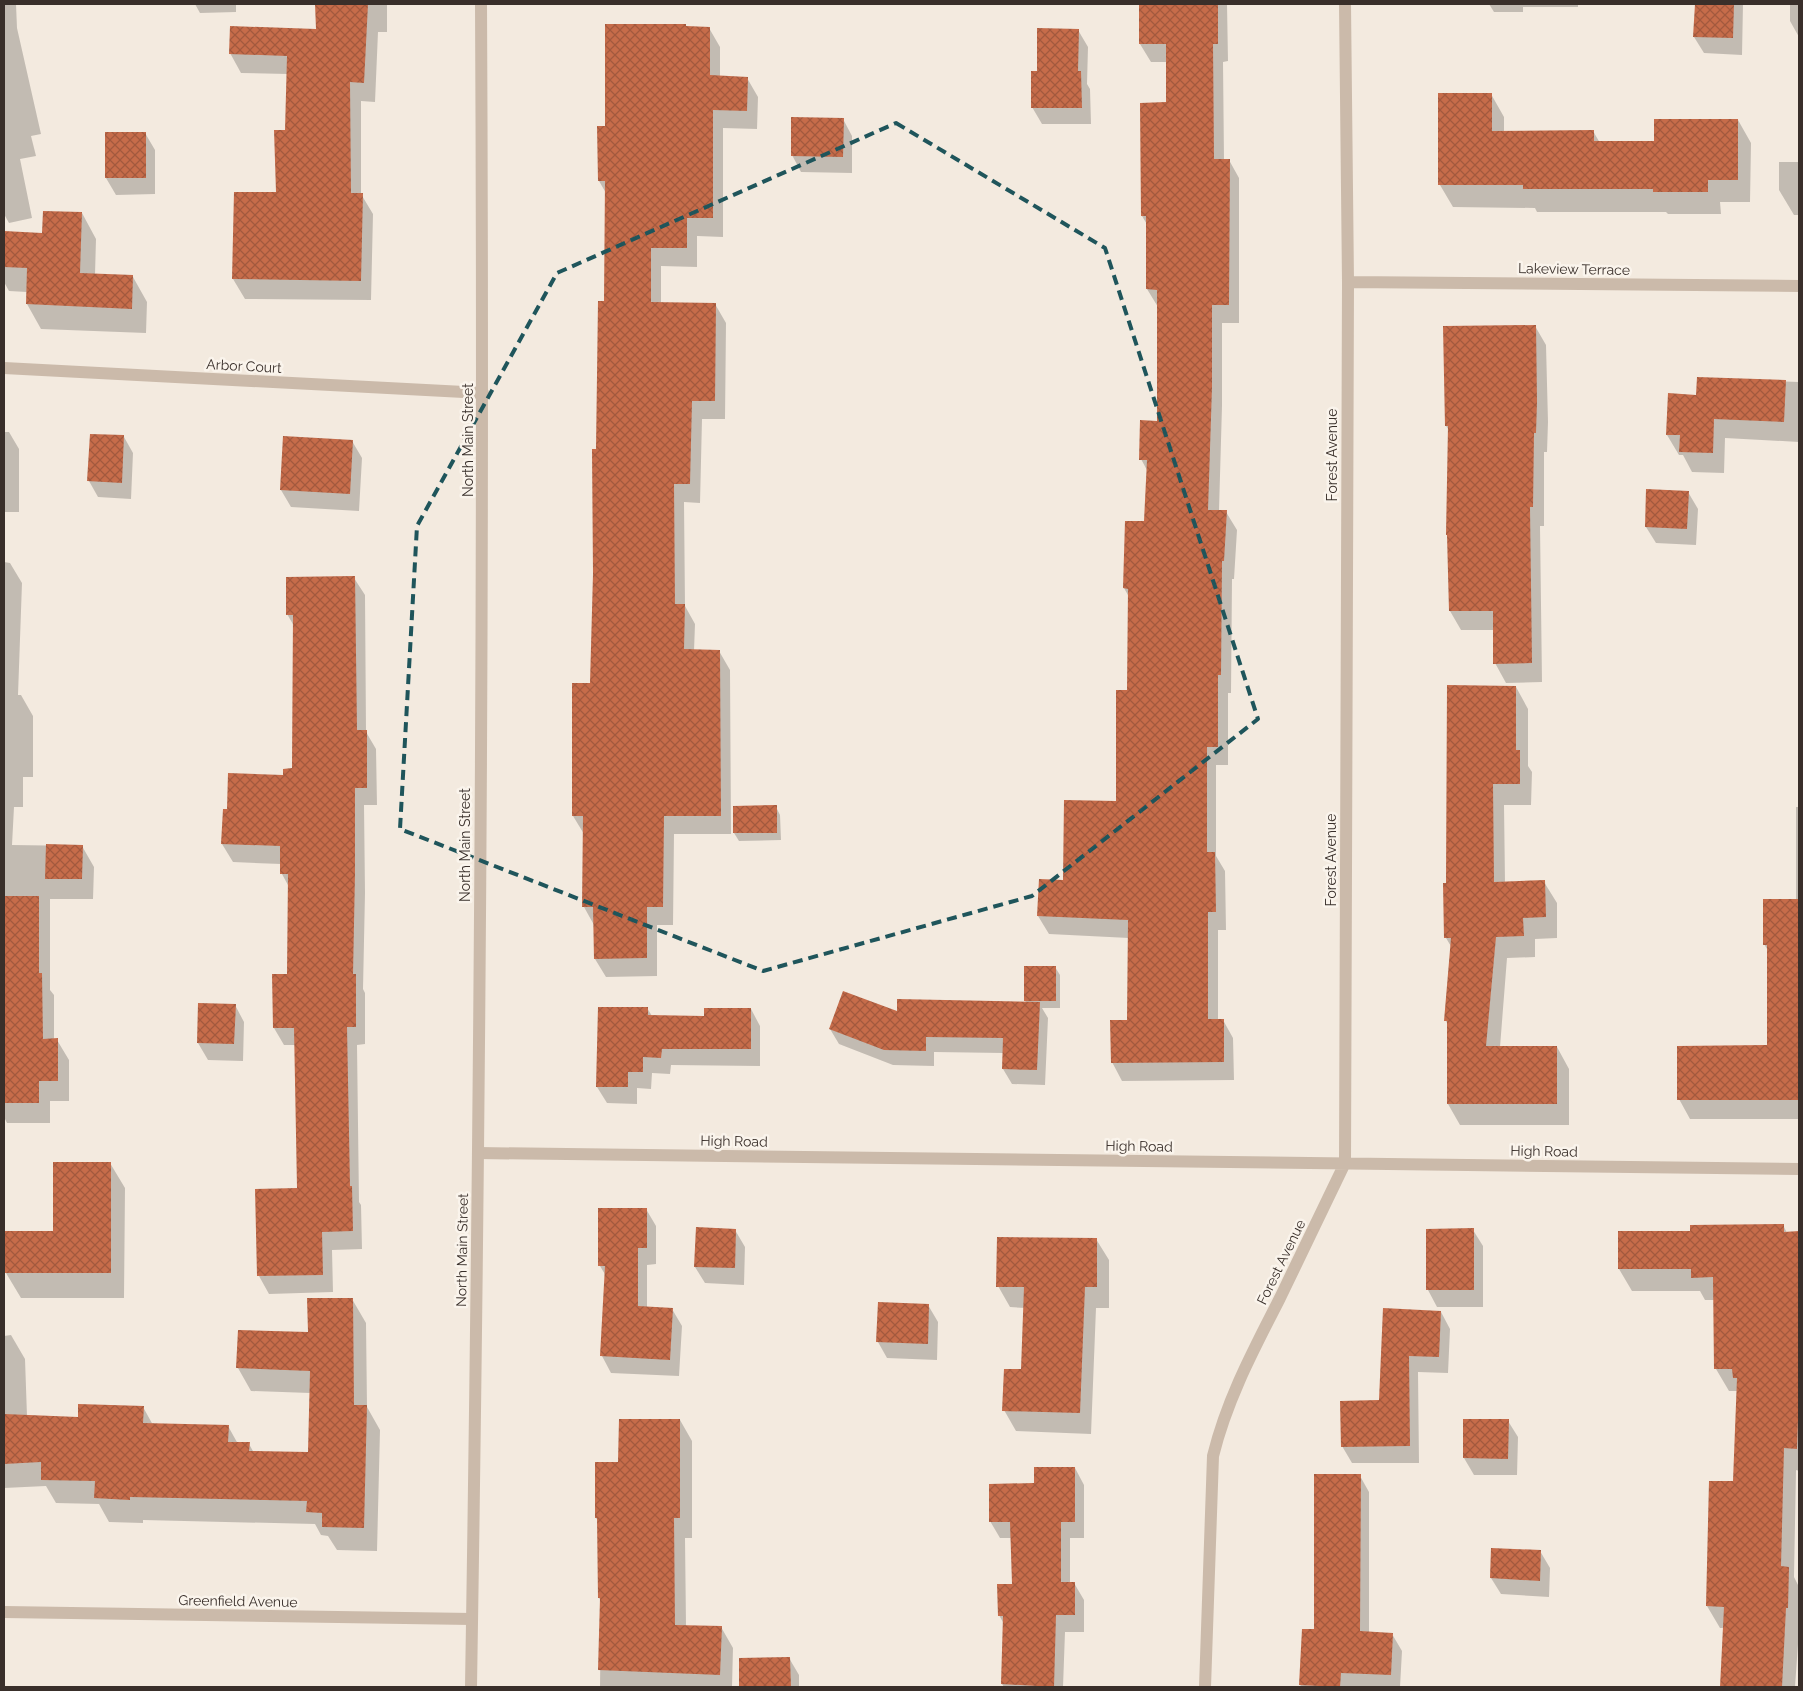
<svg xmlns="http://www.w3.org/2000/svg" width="1803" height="1691" font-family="Raleway,sans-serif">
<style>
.shadow{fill:#0003}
.building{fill:url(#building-cross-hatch)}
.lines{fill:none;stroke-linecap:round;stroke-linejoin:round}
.minor{stroke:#cbbaaa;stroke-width:12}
.tertiary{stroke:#cbbaaa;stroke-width:12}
.marked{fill:none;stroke:#1f555b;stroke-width:4;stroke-dasharray:10 6;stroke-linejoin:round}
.labels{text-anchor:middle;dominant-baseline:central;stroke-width:5;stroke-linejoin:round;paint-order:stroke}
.street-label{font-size:14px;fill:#392f2a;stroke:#faf4ec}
</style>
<defs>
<pattern id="building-cross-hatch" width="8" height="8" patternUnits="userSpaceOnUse" patternTransform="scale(1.25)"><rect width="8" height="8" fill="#c66c4a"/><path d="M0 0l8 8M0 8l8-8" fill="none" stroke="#a2593e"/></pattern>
</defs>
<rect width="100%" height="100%" fill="#f3eadf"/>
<path class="shadow" d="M 4,4 L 16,4 L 17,28 L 41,134 L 31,136 L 36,156 L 20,159 L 32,218 L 9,223 L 4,214 Z
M 195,4 L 236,4 L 236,12 L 200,13 Z
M 316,4 L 387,4 L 387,32 L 378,32 L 375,102 L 361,101 L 361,194 L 373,214 L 371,300 L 245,299 L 233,279 L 235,193 L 277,194 L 286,131 L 288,74 L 241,73 L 230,53 L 317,31 Z
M 1140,4 L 1227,4 L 1228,61 L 1223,62 L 1224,160 L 1229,160 L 1239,178 L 1239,323 L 1222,323 L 1222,406 L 1219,511 L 1226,512 L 1237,530 L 1234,579 L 1232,579 L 1231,693 L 1228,693 L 1228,765 L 1216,765 L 1216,856 L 1225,871 L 1226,930 L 1218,930 L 1218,1020 L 1223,1020 L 1233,1038 L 1234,1080 L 1122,1081 L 1112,1062 L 1129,1021 L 1129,938 L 1049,934 L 1038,916 L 1065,881 L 1117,803 L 1129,691 L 1129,597 L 1124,588 L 1126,522 L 1145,523 L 1148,472 L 1141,459 L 1158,422 L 1158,307 L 1147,289 L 1148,226 L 1142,216 L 1142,104 L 1167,104 L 1167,62 L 1151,62 L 1140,44 Z
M 1489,4 L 1578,4 L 1578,7 L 1523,7 L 1523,12 L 1494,12 Z
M 1696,4 L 1743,4 L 1742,55 L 1704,53 L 1694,37 Z
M 1790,4 L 1799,4 L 1799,37 L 1790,21 Z
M 687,28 L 709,28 L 720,47 L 720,77 L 747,78 L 758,97 L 757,129 L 723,128 L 723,237 L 697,236 L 697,267 L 661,266 L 661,303 L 715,304 L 726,323 L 725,419 L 702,419 L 700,503 L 684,502 L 685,606 L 695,624 L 694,651 L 719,651 L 730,670 L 731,834 L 674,834 L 673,925 L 657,925 L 657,976 L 606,977 L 595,959 L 594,925 L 584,907 L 584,834 L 573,816 L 591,684 L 597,451 L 605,303 L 606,193 L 599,181 L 599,128 L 607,128 Z
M 1078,30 L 1088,47 L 1087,84 L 1090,89 L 1091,124 L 1042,124 L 1032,107 L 1038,72 Z
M 1491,94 L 1504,117 L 1504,132 L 1593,131 L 1600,143 L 1655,143 L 1738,120 L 1751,143 L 1750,202 L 1720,202 L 1721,214 L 1668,214 L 1666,212 L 1537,212 L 1535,208 L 1453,207 L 1440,185 Z
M 843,119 L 852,136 L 852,173 L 801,172 L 792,155 Z
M 145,133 L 155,150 L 155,194 L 116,195 L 106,178 Z
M 1779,162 L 1799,162 L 1799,215 L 1794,215 L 1779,190 Z
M 82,213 L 96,239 L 95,275 L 133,277 L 147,302 L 146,333 L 41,329 L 27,304 L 27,292 L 9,291 L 4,282 L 4,232 L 44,234 Z
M 1535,326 L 1546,345 L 1548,422 L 1547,452 L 1544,452 L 1544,526 L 1540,526 L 1542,682 L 1506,683 L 1495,663 L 1494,630 L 1461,630 L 1450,611 L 1449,430 L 1446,426 Z
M 1698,378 L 1799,382 L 1799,442 L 1725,438 L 1724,473 L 1692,472 L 1683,455 L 1679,455 L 1667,435 L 1697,396 Z
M 4,432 L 9,432 L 19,449 L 19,512 L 4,512 Z
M 124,437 L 133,453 L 131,499 L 98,497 L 89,481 Z
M 352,441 L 362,458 L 359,511 L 291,507 L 281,490 Z
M 1688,492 L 1698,509 L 1696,545 L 1656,543 L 1646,527 Z
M 4,562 L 10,563 L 22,583 L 18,695 L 21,695 L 33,716 L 33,777 L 23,777 L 23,807 L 14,807 L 12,845 L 82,846 L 94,867 L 93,899 L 50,899 L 50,990 L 54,995 L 54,1040 L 57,1040 L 69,1060 L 69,1101 L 50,1101 L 50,1123 L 7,1123 L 4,1117 Z
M 354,578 L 365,595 L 366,732 L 376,749 L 377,805 L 364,805 L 365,893 L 363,989 L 365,993 L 365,1044 L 357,1045 L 359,1202 L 361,1205 L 362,1249 L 332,1250 L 333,1292 L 269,1294 L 259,1276 L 299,1189 L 295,1045 L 284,1045 L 274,1028 L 288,976 L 289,887 L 282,874 L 281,864 L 233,862 L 222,844 L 228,810 L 293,770 L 294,626 L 287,614 Z
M 1516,687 L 1528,709 L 1528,766 L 1532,772 L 1531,805 L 1504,805 L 1505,883 L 1544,882 L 1557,903 L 1557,938 L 1535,939 L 1535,957 L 1507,958 L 1500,1047 L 1557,1047 L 1569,1069 L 1569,1125 L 1460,1125 L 1448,1104 L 1448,1025 L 1446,1021 L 1452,948 L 1446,938 L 1447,884 Z
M 776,807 L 780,815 L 781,840 L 739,841 L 734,833 Z
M 1796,807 L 1799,807 L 1799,1119 L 1690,1119 L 1679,1099 L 1769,1047 L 1769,952 L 1764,944 L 1796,900 Z
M 1055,967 L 1060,975 L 1060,1008 L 1042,1008 L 1048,1018 L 1045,1085 L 1012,1084 L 1003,1069 L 1003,1053 L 934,1052 L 934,1066 L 893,1065 L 839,1044 L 830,1029 L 898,1013 L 1026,1003 L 1025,1000 Z
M 235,1005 L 244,1022 L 243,1061 L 208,1060 L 198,1043 Z
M 647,1008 L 652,1016 L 705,1017 L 751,1009 L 760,1026 L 760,1066 L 671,1065 L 670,1074 L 652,1073 L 651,1089 L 637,1088 L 637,1104 L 607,1103 L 597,1087 Z
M 110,1163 L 125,1188 L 124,1298 L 21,1298 L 6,1273 L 6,1232 L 54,1232 Z
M 646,1209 L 656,1226 L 656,1264 L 647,1265 L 647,1307 L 672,1309 L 682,1326 L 679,1376 L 611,1373 L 602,1356 L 606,1276 L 600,1266 Z
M 1783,1225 L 1787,1233 L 1799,1233 L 1799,1471 L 1796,1470 L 1794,1577 L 1799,1587 L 1799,1630 L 1795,1687 L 1721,1687 L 1724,1628 L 1720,1628 L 1707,1606 L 1734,1482 L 1737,1391 L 1729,1391 L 1716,1369 L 1715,1300 L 1705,1300 L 1700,1291 L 1632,1291 L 1619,1269 L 1692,1232 Z
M 735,1230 L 745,1247 L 744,1285 L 705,1283 L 695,1267 Z
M 1427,1230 L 1473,1230 L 1483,1246 L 1483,1307 L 1437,1307 L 1428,1290 Z
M 1096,1239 L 1109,1260 L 1109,1308 L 1096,1308 L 1091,1434 L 1016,1431 L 1004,1410 L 1022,1371 L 1025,1308 L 1010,1307 L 998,1286 Z
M 352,1299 L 366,1323 L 367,1407 L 380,1430 L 377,1551 L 337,1550 L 328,1536 L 321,1535 L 315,1524 L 143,1520 L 143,1523 L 109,1522 L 99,1504 L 56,1503 L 46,1486 L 4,1488 L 4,1336 L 11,1335 L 25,1359 L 27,1416 L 79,1418 L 143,1407 L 153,1425 L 228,1426 L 238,1444 L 249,1444 L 254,1453 L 309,1454 L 310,1393 L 251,1391 L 238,1368 L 309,1334 Z
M 928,1305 L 938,1322 L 937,1360 L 887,1358 L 878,1342 Z
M 1384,1309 L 1441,1312 L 1450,1329 L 1448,1373 L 1418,1372 L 1419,1463 L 1352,1463 L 1342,1446 L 1380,1402 Z
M 680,1420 L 692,1441 L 692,1538 L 685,1538 L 686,1626 L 721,1627 L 733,1648 L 732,1687 L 600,1687 L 601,1601 L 599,1598 L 598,1521 L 596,1518 L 620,1463 Z
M 1508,1421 L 1518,1437 L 1517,1475 L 1474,1475 L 1464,1458 Z
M 1075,1468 L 1084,1485 L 1084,1538 L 1070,1538 L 1070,1583 L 1074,1583 L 1084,1600 L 1084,1632 L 1065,1632 L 1063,1687 L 1004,1687 L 1002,1684 L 1004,1624 L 999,1615 L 1013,1585 L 1012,1538 L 1000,1538 L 990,1521 L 1035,1485 Z
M 1360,1476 L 1369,1492 L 1369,1633 L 1392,1634 L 1402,1651 L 1400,1687 L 1302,1687 L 1300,1685 Z
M 1540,1551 L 1550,1568 L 1549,1597 L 1501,1594 L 1491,1578 Z
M 789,1658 L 799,1675 L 799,1687 L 741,1687 L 740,1659 Z"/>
<path class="building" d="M 315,4 L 368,4 L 364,83 L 350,82 L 351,193 L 363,193 L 361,281 L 232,279 L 234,192 L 276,192 L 274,130 L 285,130 L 287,56 L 229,54 L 230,26 L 316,29 Z
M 1139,4 L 1218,4 L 1218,44 L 1213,44 L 1214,159 L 1230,159 L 1229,305 L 1212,305 L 1212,387 L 1208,510 L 1227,510 L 1224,561 L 1222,561 L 1221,675 L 1218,675 L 1218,747 L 1207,747 L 1207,852 L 1215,852 L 1216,912 L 1208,912 L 1208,1019 L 1224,1019 L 1224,1062 L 1111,1063 L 1110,1020 L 1127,1020 L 1128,920 L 1037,916 L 1039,879 L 1063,880 L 1064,800 L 1116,801 L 1116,690 L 1127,690 L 1128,589 L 1123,588 L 1125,521 L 1144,521 L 1147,460 L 1139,460 L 1140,420 L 1157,421 L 1157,290 L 1146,289 L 1146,216 L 1141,216 L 1140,103 L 1166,102 L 1166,44 L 1139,44 Z
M 1695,4 L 1734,4 L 1733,38 L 1693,37 Z
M 605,24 L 686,24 L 686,26 L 710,27 L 710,75 L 748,77 L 747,111 L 713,110 L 713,218 L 687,218 L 687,248 L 651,248 L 651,302 L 716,303 L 715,401 L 692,401 L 690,484 L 674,484 L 675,604 L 685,604 L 684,649 L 720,650 L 721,816 L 664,816 L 663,907 L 647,907 L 647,958 L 594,959 L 593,907 L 582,907 L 583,816 L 572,816 L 572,683 L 590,683 L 593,574 L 592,449 L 596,449 L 598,301 L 604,301 L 605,181 L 598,181 L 597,126 L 605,126 Z
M 1037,28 L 1079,29 L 1078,71 L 1081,71 L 1082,108 L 1031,108 L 1031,71 L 1037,71 Z
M 1438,93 L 1492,93 L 1492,131 L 1594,130 L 1594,141 L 1654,141 L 1654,119 L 1738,119 L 1738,180 L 1708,180 L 1708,192 L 1653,192 L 1653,189 L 1523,189 L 1523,185 L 1438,185 Z
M 791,117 L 844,118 L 843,157 L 791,156 Z
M 105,132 L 146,132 L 146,178 L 105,178 Z
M 43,211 L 82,212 L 80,273 L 133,275 L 132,309 L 26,304 L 27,268 L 4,267 L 4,231 L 42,233 Z
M 1536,325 L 1537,402 L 1536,433 L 1534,433 L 1533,507 L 1530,507 L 1532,663 L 1493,664 L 1493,611 L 1449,611 L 1447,535 L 1446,535 L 1448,426 L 1445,426 L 1443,326 Z
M 1697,377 L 1786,380 L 1784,422 L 1714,419 L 1713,453 L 1679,452 L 1680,435 L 1666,435 L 1668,393 L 1696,395 Z
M 90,434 L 124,435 L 122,483 L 87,481 Z
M 283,436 L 353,440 L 350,494 L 280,490 Z
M 1646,489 L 1689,491 L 1687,529 L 1645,527 Z
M 355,576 L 357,730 L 367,730 L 367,788 L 355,788 L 355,874 L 353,974 L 356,974 L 356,1027 L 347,1027 L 350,1186 L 352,1186 L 353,1231 L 322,1232 L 323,1275 L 257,1276 L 255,1189 L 297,1188 L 294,1028 L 273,1028 L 272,974 L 287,974 L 288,874 L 280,874 L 280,846 L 221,844 L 223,809 L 227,809 L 228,773 L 283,775 L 283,769 L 292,768 L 293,615 L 286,615 L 286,577 Z
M 1447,685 L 1516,686 L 1516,750 L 1520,750 L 1520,784 L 1493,784 L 1494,882 L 1545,880 L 1546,917 L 1523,918 L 1524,936 L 1496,937 L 1486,1046 L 1557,1046 L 1557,1104 L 1447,1104 L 1447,1021 L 1444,1021 L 1451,938 L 1444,938 L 1443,883 L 1446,883 Z
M 777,805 L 777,833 L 733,833 L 733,806 Z
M 46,844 L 83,845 L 82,879 L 45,879 Z
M 4,896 L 39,896 L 39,973 L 42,973 L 43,1039 L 58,1038 L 58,1081 L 39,1081 L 39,1103 L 4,1103 Z
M 1763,899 L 1799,899 L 1799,1100 L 1677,1100 L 1677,1046 L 1767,1045 L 1767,945 L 1763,945 Z
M 1024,966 L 1056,966 L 1056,1001 L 1024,1001 Z
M 843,991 L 897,1011 L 897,999 L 1040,1002 L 1037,1070 L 1002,1069 L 1003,1038 L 926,1037 L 926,1051 L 884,1050 L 829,1029 Z
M 198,1003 L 236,1004 L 234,1044 L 197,1043 Z
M 598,1007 L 648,1007 L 648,1015 L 704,1016 L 704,1008 L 751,1008 L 751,1049 L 662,1049 L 661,1058 L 643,1057 L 643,1072 L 628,1072 L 628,1087 L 596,1087 Z
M 53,1162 L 111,1162 L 111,1273 L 5,1273 L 5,1231 L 53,1231 Z
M 598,1208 L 647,1208 L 647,1248 L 638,1248 L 638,1306 L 673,1308 L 670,1360 L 600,1356 L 605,1266 L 598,1266 Z
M 1784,1224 L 1784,1232 L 1799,1231 L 1799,1390 L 1797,1449 L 1784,1448 L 1781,1566 L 1789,1567 L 1788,1608 L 1786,1608 L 1782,1687 L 1720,1687 L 1724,1607 L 1706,1606 L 1709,1481 L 1733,1481 L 1737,1378 L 1733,1378 L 1732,1369 L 1714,1369 L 1713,1277 L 1691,1278 L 1691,1269 L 1618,1269 L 1618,1231 L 1690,1231 L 1690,1225 Z
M 696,1227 L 736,1229 L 735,1268 L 694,1267 Z
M 1474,1228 L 1474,1290 L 1426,1290 L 1426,1229 Z
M 997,1237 L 1097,1238 L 1097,1287 L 1085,1287 L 1080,1413 L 1002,1411 L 1004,1369 L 1021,1369 L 1024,1287 L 996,1287 Z
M 307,1298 L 353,1298 L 354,1405 L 367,1405 L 364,1528 L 322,1527 L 322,1513 L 306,1512 L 307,1501 L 130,1497 L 130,1500 L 94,1498 L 95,1481 L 41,1480 L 41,1462 L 4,1464 L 4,1414 L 78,1417 L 78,1404 L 144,1406 L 143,1423 L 229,1425 L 228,1442 L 250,1442 L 249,1451 L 308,1452 L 310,1371 L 236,1368 L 238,1330 L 308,1332 Z
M 878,1302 L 929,1304 L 928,1344 L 876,1342 Z
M 1383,1308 L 1441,1311 L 1439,1357 L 1409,1356 L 1410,1446 L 1341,1447 L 1340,1401 L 1379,1400 Z
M 619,1419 L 680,1419 L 680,1518 L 674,1518 L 675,1625 L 722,1626 L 720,1675 L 598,1670 L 600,1598 L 598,1598 L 597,1518 L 595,1518 L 595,1462 L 618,1462 Z
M 1463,1419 L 1509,1419 L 1508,1459 L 1463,1458 Z
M 1034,1467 L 1075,1467 L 1075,1522 L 1061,1522 L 1061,1582 L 1075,1582 L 1075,1615 L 1056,1615 L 1054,1687 L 1001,1684 L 1003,1616 L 998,1616 L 997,1584 L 1012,1584 L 1010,1522 L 989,1522 L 989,1484 L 1034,1483 Z
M 1314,1474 L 1361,1474 L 1360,1631 L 1393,1633 L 1391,1675 L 1341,1673 L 1340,1687 L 1299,1685 L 1302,1629 L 1314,1629 Z
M 1491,1548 L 1541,1550 L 1540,1581 L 1490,1578 Z
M 790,1657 L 791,1687 L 739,1687 L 739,1658 Z"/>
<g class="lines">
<path class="minor" d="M 1348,282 L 1799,286
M 4,368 L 483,393
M 478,1153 L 1799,1169
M 4,1612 L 472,1619
M 1205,1687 L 1213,1456 C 1227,1399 1254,1349 1280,1298 C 1302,1253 1323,1208 1345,1163 L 1348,282 L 1345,4"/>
<path class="tertiary" d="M 471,1687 C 480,1126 484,565 481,4"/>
</g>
<path class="marked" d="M 896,123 L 1105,248 L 1258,719 L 1032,896 L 763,971 L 400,829 L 417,526 L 557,273 Z"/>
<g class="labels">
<g class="street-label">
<text transform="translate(1574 269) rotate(1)">Lakeview Terrace</text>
<text transform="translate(244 366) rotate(3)">Arbor Court</text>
<text transform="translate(468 440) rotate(-90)">North Main Street</text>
<text transform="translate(1332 455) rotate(-90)">Forest Avenue</text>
<text transform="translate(465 845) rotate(-90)">North Main Street</text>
<text transform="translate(1331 860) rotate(-90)">Forest Avenue</text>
<text transform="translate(734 1141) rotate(1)">High Road</text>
<text transform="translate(1139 1146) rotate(1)">High Road</text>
<text transform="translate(1544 1151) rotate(1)">High Road</text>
<text transform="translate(462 1250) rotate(-89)">North Main Street</text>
<text transform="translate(1281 1262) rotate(-64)">Forest Avenue</text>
<text transform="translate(238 1601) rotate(1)">Greenfield Avenue</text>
</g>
</g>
<rect width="1803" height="1691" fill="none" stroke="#392f2a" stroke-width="10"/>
</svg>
